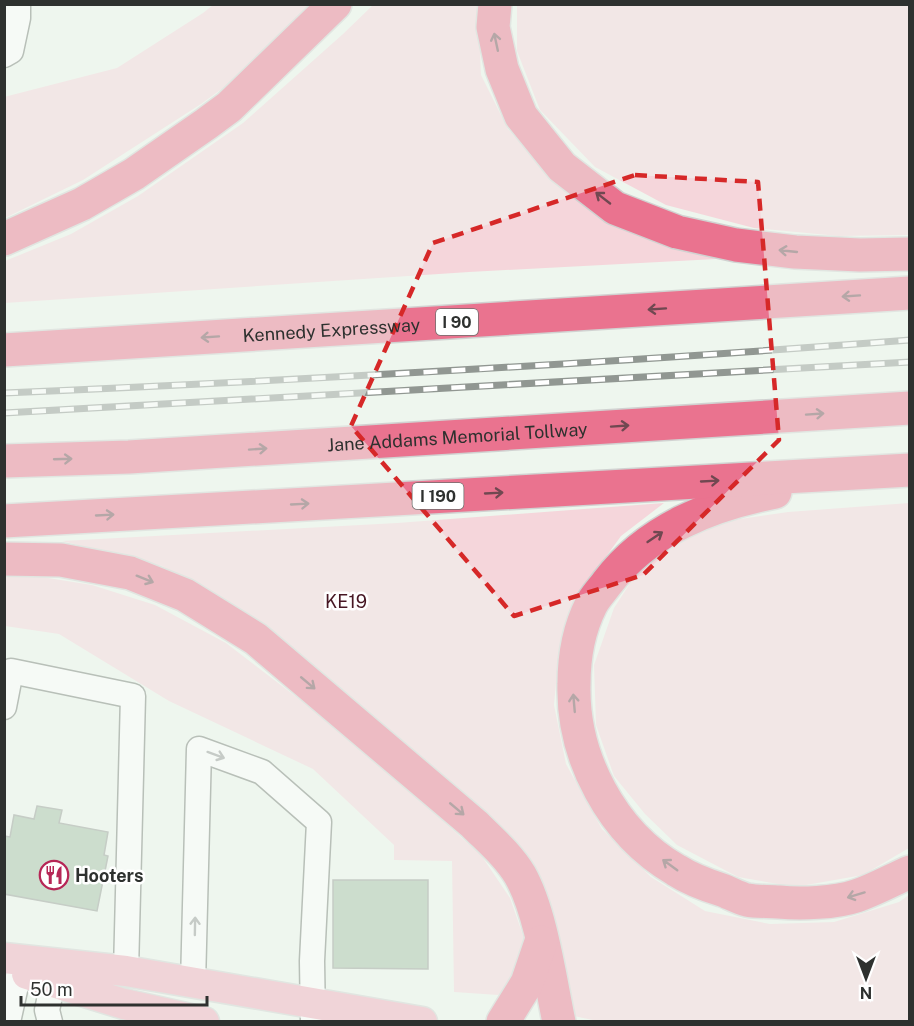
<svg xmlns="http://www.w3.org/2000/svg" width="914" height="1026" font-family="'Public Sans',sans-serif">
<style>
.green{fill:#f5d6db}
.building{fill:#a2bea5;stroke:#949b94;stroke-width:1.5}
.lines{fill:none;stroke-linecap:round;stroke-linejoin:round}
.minor-casing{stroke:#777e77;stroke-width:27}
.major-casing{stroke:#d1d2d1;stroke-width:33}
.highway-casing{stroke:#d1d2d1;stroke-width:36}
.minor{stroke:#fff;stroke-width:24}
.major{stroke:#f2abbc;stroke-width:30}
.highway{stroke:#ea738f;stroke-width:33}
.rail-casing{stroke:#919792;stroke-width:7}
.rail{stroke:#fff;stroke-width:4.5;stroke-dasharray:14;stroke-linecap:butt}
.oneway{stroke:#704851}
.oneway2{stroke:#969897}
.marked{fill:none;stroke:#d62828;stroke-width:4.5;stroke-dasharray:12 8;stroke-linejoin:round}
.labels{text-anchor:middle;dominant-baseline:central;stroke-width:5;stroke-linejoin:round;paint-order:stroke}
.shield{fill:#fff;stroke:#6d6f6d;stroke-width:1.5}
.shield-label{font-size:16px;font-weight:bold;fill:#2e312f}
.street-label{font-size:18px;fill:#2e312f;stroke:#fff}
.park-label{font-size:18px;fill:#471623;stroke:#fff}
.poi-label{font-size:18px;font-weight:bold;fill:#2e312f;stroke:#fff;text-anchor:start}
</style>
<rect width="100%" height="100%" fill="#eef6ee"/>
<path class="green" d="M 213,5 L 315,5 L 241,75 L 201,104 L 83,180 L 5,218 L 4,97 L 117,68 L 203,13 Z
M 373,5 L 478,5 L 481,75 L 508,129 L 550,176 L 625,229 L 716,259 L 469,272 L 5,303 L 5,261 L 71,234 L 138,196 L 243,123 L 343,34 Z
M 517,5 L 909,5 L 909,235 L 838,236 L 754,228 L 666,205 L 595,167 L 540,110 L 517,51 Z
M 664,503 L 621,536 L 587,583 L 567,618 L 559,650 L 554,705 L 566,764 L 602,829 L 651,877 L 705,911 L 770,924 L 834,922 L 899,902 L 909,895 L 909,1021 L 602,1022 L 569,1015 L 568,997 L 559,934 L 531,861 L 475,802 L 309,662 L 250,615 L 162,566 L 62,541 L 397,523 Z
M 909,503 L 909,848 L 863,875 L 795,887 L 738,877 L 677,845 L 645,814 L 614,776 L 596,725 L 594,665 L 614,608 L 638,571 L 665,547 L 699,529 L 740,519 L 788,512 Z
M 4,575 L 42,577 L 92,585 L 155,605 L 226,643 L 350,738 L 481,855 L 510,898 L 524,938 L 525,963 L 517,982 L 498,995 L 454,992 L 452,861 L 394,860 L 394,845 L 313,769 L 169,701 L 59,634 L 5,626 Z"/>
<path class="building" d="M 37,806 L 62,810 L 59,823 L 108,832 L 104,855 L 108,856 L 97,911 L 4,894 L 4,836 L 10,837 L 14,815 L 34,819 Z
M 333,880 L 428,880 L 428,969 L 333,968 Z"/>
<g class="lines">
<g class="minor-casing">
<path id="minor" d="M 4,55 L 11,51 L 18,18 L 18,4
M 4,707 L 11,671 L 133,696 L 126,971
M 193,984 L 199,749 L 262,772 L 319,822 L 312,961 L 313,1022
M 8,1022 L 19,972
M 50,1022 L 47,1010 L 53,982"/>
</g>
<g class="major-casing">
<path id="major" d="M 4,958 L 126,971 L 422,1022
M 27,974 L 124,1004 L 204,1022"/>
</g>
<g class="highway-casing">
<g id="highway">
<path d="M 495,4 L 493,27 L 502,69 L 521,116 L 562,167 L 615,208 L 677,232 L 736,245 L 795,252 L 860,255 L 910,254"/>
<path d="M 4,239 L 82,204 L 134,174 L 206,124 L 229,107 L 335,4"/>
<path id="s1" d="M 4,350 L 910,293"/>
<path id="s2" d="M 4,461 L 129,457 L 910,408"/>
<path d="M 775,492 C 710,505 648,529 607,583 C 602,590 595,597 591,605 C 579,629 574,657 574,684 C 572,757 612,833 676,870 C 690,879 706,885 722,890 C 730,893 739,898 747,900 C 757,902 769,901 779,902 C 800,904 835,903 856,896 C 874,890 892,880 910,872"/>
<path d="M 4,521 L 910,470"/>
<path d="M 4,559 L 61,560 L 130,573 L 185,595 L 256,639 L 474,824 C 490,840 508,855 520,875 C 541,912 550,979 559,1022"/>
<path d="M 503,1022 L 527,983 L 541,942"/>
</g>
</g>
<use href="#minor" class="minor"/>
<use href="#major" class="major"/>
<use href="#highway" class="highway"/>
<g class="rail-casing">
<path id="rail" d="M 4,393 C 306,380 608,363 910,340
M 4,413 L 910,362"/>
</g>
<use href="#rail" class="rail"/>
</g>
<defs><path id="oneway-shaft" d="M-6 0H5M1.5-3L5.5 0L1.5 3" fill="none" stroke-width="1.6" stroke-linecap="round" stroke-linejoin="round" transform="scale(1.5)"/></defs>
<g class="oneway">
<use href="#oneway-shaft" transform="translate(496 42) rotate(-102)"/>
<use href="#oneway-shaft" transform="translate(603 198) rotate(-142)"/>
<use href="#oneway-shaft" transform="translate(788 251) rotate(-174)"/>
<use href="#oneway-shaft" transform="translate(851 296) rotate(176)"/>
<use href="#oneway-shaft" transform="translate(657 309) rotate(176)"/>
<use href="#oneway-shaft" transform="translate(210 337) rotate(176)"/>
<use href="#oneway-shaft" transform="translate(815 414) rotate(-4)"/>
<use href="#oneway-shaft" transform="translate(620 426) rotate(-4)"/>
<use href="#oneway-shaft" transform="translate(258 449) rotate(-4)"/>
<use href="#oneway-shaft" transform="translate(63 459) rotate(-2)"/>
<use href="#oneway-shaft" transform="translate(710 481) rotate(-3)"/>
<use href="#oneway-shaft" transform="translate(494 493) rotate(-3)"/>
<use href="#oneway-shaft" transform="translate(300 504) rotate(-3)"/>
<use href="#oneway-shaft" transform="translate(105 515) rotate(-3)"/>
<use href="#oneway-shaft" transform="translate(655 537) rotate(-34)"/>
<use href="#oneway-shaft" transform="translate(145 579) rotate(22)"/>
<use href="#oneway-shaft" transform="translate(308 683) rotate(40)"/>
<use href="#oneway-shaft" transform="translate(574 703) rotate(-95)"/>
<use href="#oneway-shaft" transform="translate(457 809) rotate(40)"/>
<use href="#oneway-shaft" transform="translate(670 865) rotate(-144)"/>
<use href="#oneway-shaft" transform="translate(856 895) rotate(163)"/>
</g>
<g class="oneway2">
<use href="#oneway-shaft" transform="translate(216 755) rotate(20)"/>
<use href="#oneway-shaft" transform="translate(195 926) rotate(-89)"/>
</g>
<path d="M0 0H914V1026H0ZM 635,175 L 758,182 L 779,440 L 643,575 L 514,616 L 351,426 L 433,243 Z" fill="#eef6ee" fill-opacity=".55" fill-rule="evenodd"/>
<path class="marked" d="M 635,175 L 758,182 L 779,440 L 643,575 L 514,616 L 351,426 L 433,243 Z"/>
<defs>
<g id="restaurant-ring" transform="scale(1.5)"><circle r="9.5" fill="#fff" stroke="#b62656" stroke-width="1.5"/><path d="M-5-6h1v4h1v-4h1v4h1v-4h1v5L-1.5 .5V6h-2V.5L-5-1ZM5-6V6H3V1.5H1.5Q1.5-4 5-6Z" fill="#b62656"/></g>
</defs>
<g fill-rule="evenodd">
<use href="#restaurant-ring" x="54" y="875"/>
</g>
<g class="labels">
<g class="shield">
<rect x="436" y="309" width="42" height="26" rx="4.5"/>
<rect x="412.5" y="483" width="51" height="26" rx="4.5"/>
</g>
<g class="shield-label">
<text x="457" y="322">I 90</text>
<text x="438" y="496">I 190</text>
</g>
<g class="street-label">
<text stroke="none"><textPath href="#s1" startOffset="328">Kennedy Expressway</textPath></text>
<text stroke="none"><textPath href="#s2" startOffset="454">Jane Addams Memorial Tollway</textPath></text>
</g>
<g class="park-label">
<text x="346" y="601">KE19</text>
</g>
<g class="poi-label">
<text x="75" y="875">Hooters</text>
</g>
</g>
<rect width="914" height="1026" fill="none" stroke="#2e312f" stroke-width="12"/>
<g transform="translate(866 978) rotate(180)" stroke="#ffffff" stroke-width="4.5" paint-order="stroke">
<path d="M0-4.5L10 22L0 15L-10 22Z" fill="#2e312f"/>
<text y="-9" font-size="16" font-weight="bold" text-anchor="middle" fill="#2e312f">N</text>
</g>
<path d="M21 996v9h186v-9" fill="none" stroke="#2e312f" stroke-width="3"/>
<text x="30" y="996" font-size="18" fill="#2e312f" stroke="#ffffff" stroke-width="4.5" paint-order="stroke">50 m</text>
</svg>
